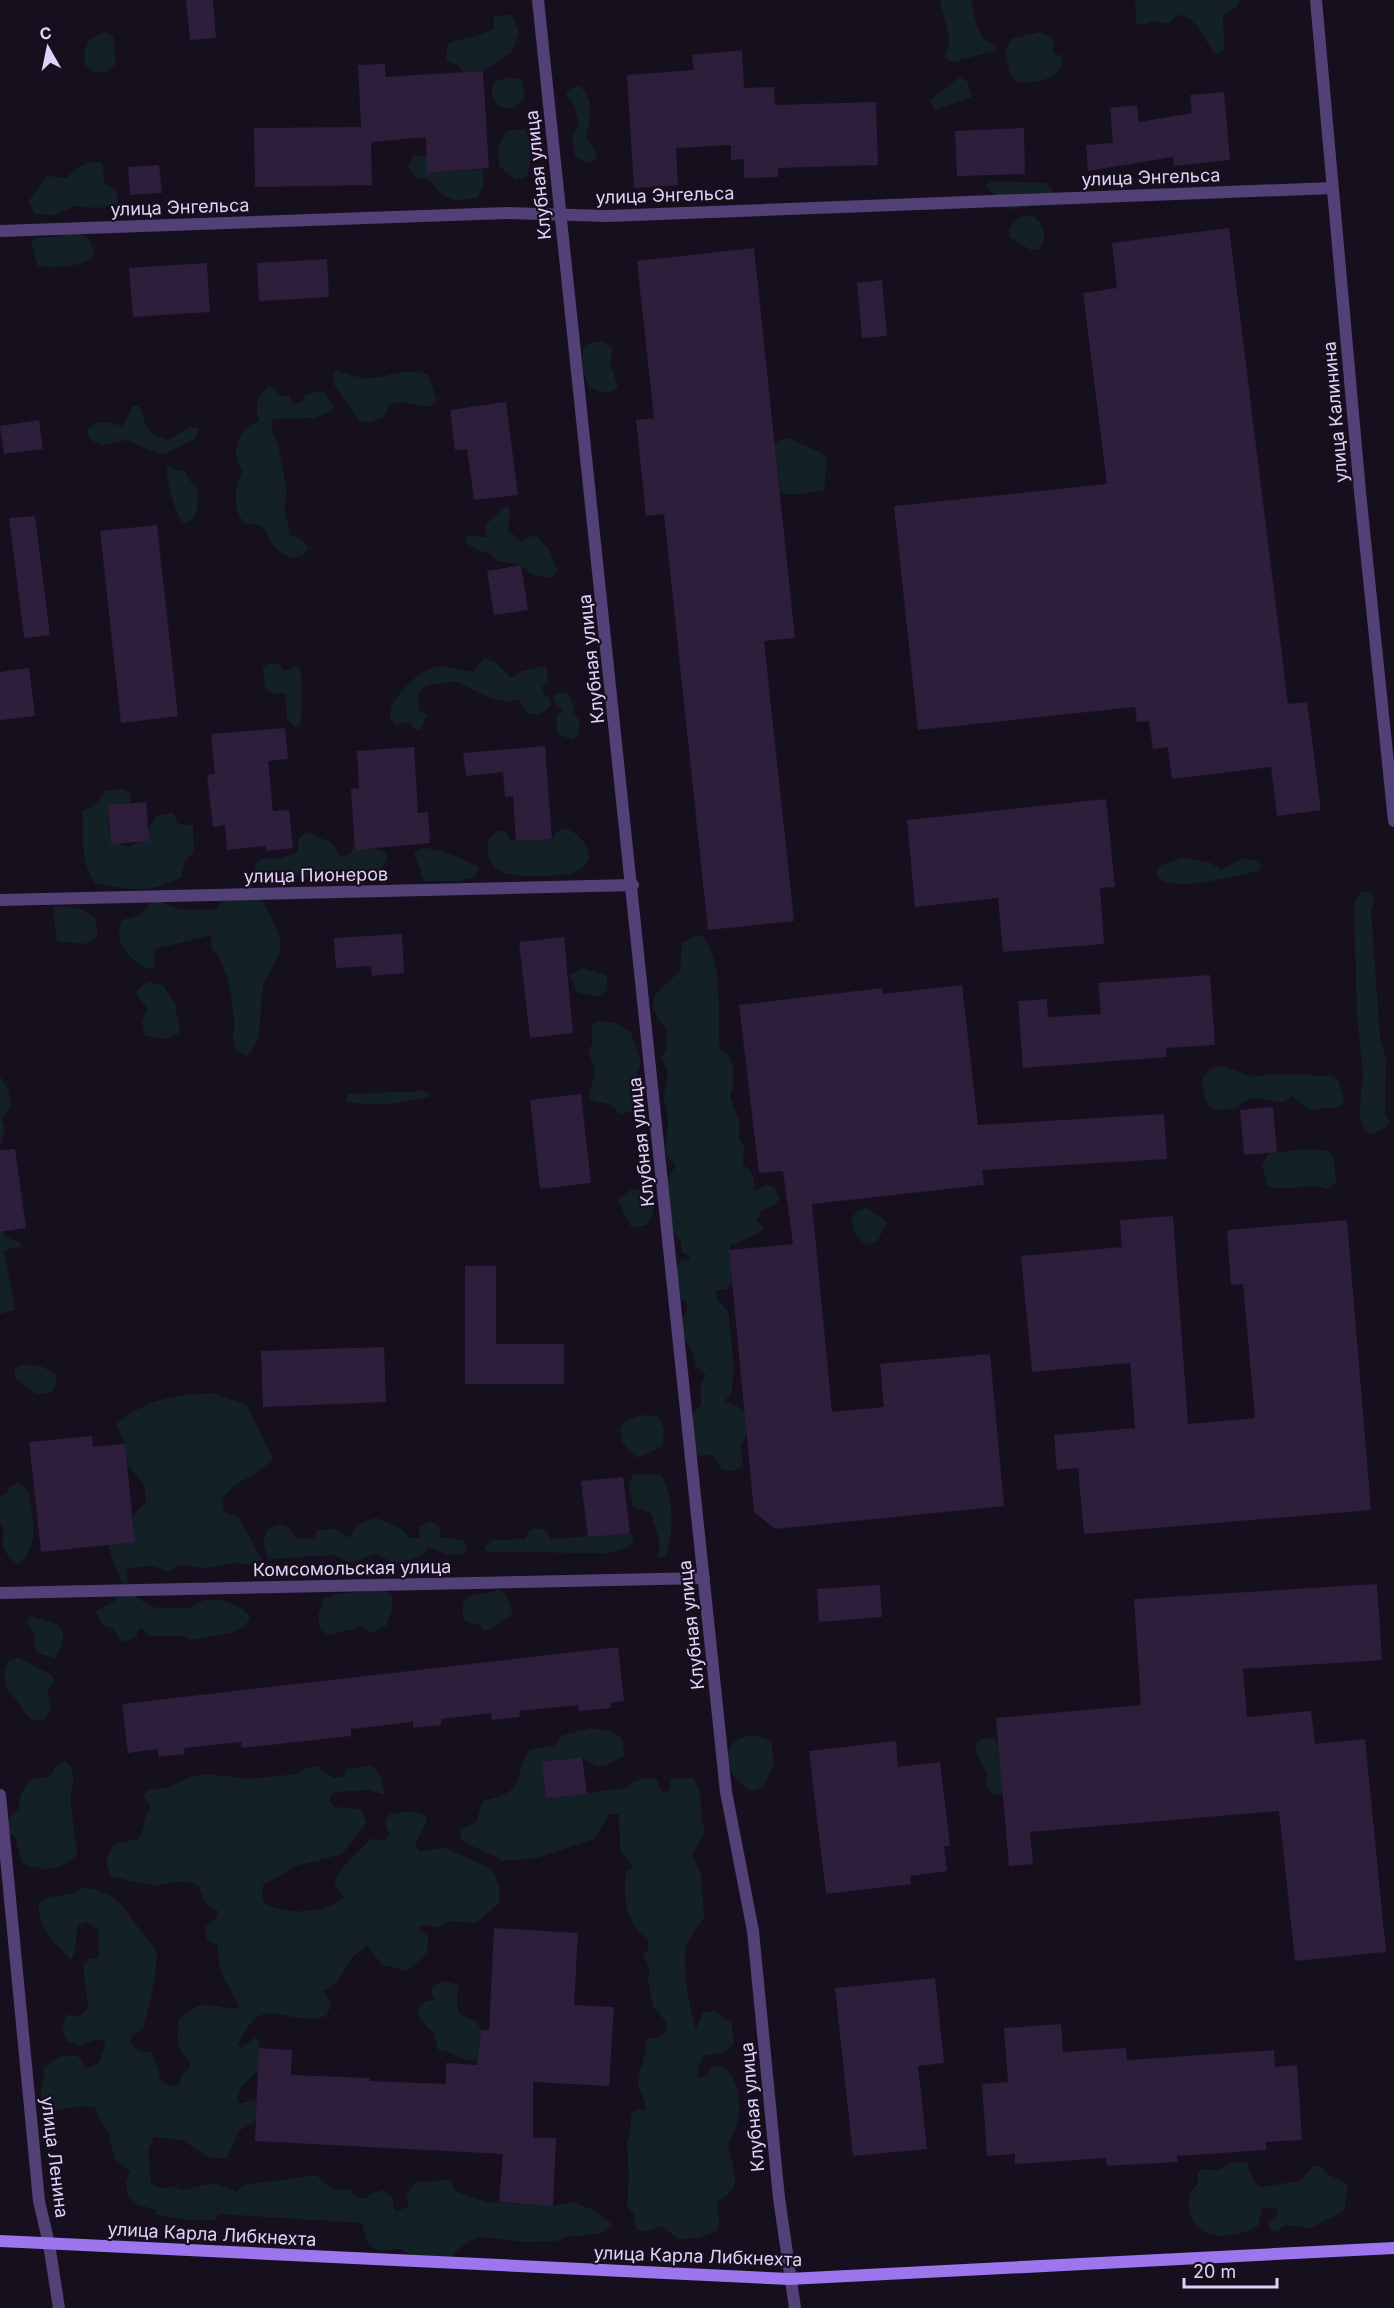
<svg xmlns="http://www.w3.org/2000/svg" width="1394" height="2308" font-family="Inter,sans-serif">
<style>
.green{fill:#132127}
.building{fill:#2d1e3c}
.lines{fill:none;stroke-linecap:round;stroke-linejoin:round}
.minor{stroke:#534077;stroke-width:12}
.tertiary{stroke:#534077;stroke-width:12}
.secondary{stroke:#9d75ed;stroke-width:12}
.labels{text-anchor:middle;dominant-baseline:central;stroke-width:4.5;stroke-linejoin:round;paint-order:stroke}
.street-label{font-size:18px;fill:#e2d2f9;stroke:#160f1e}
</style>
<rect width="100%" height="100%" fill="#160f1e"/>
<path class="green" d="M 940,0 L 971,0 C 976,20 975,38 997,46 L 994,51 L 952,62 L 945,57 C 955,36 943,21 940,0 Z
M 1135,0 L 1240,0 L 1236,7 L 1223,15 L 1224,50 L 1216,55 C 1203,40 1199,17 1177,15 L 1168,24 L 1153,21 L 1144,25 L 1136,23 Z
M 512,15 L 519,33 L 512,52 L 483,71 L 463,72 L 458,65 L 446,61 L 448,43 C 464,38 479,36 494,29 L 494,16 Z
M 105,32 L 113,36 L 116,64 L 106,73 L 93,72 L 85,65 L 84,52 L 90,39 Z
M 1041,32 L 1053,40 L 1054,54 L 1063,56 C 1061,81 1037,83 1016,82 L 1009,71 L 1005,50 L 1012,39 Z
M 508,77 L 521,80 L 525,97 L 513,109 L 498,106 L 491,93 L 494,82 Z
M 960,77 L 967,81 L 972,97 L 934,110 L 930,100 Z
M 580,86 C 595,102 591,116 586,136 L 597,154 L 594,161 L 589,163 L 575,157 L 572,139 L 579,123 L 574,105 L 566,94 L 571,88 Z
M 525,129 C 533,145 531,158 527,176 L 516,180 L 499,166 L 498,147 L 506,131 Z
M 413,154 L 427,157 L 428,173 L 483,169 L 483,185 L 478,197 C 452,203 445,201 429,179 L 416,178 L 408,168 Z
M 93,161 L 102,163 L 105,184 L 116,190 L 118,204 L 98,208 L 75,206 L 54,215 L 35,214 L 28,202 L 47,176 L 66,178 L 77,168 Z
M 991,181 L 1046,183 L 1054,193 C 1043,204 1021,209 1005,209 C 997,201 994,193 986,186 Z
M 1031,215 C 1044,223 1048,235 1040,249 L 1031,250 L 1009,237 L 1009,227 L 1020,217 Z
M 73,232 C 88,234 92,241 94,255 C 83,268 54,268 38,266 L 31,242 L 34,238 L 61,236 Z
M 603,341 L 613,349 L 610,364 L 618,386 L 614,391 L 604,393 L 589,387 L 582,367 L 583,349 L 589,343 Z
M 336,370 C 345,373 355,377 364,378 C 387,380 404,365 428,375 L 437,401 L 429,407 L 401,402 L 389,405 L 384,417 L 370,422 L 359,420 L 334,385 L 333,374 Z
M 269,385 L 281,396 L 288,395 L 294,404 L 302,402 L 306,394 L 323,391 L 334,405 L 333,410 L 315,418 L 272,419 L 272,432 L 278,444 L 287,492 L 284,505 L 290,535 L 301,539 L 309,549 L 303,555 L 291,558 C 286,555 279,553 275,548 C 263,533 269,521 245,524 C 231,507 235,492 242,471 C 230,453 237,428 259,421 C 254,405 258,396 269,385 Z
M 133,406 L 139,406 C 145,423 148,436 168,440 L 189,427 L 198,428 L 195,439 L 167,453 L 157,453 L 127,440 L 101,445 L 91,440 L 87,431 C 99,417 107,423 122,426 Z
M 789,438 L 821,453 L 827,459 L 824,491 L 788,495 L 780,491 L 775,445 L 780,440 Z
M 168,464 L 174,470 L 185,471 L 189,480 L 197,487 L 198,502 L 195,518 L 183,523 C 175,511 164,478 168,464 Z
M 506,506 L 510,510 L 508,530 L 522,542 L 527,537 L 537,536 L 550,551 L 557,571 L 551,578 L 533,575 L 521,565 L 498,561 L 490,553 L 481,552 L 467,544 L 466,538 L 470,535 L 487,538 L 485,525 Z
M 484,658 L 495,662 L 511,678 L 522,671 L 546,666 L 548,681 L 542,687 L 543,693 L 550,698 L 551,706 L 539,715 L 527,713 L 518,699 L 507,702 L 492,699 L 456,681 L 426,686 L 418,695 L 419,711 L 427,715 L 421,730 L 413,729 L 412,723 L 395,724 L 390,718 C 391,704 394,700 404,689 C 430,661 436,665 473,672 Z
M 271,663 L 280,664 L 283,671 L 300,666 L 302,688 L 301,724 L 295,727 L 287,719 L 285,693 L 271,693 L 265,688 L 263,667 Z
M 559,692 L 569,694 L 574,709 L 572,713 L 580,720 L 578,735 L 573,740 L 558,734 L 556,715 L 564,710 L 556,705 L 553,696 Z
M 124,789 L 132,795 L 130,803 L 108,806 C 109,827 105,840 128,847 L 141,841 L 156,816 L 173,813 L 178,824 L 193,825 L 194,853 L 185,861 L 181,877 C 147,894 133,890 96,884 C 77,856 86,842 82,811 L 93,807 L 106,791 Z
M 566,828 C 581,836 588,843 589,860 C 586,863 583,867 579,870 C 570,876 557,875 547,876 C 518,877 480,878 489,838 L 498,831 L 506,831 L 510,840 L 552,839 L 556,832 Z
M 306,832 L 332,843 L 341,857 L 350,854 L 355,844 L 356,849 L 372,848 L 385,852 L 387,859 L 379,874 L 367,877 L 342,869 C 325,878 317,884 298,874 C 287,881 271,878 259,875 L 254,866 L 261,859 L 281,858 L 298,852 L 298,839 Z
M 422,848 C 434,847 465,860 478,866 L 478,870 L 475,877 L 457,881 L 424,881 L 414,853 Z
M 1182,858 L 1211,863 L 1221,870 L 1241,859 L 1255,860 L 1261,865 L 1259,871 C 1232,876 1184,891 1160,880 L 1157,873 L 1159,866 Z
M 1362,892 L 1371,893 L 1375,899 L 1371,910 L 1380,1039 L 1386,1057 L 1385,1114 L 1389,1122 L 1385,1128 L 1370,1134 L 1364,1129 L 1359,1114 L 1363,1076 L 1357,1014 L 1354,907 L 1358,895 Z
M 259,894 C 266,908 277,925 280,940 C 284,959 267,970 263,986 C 258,1009 266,1040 246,1056 L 236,1051 C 231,1039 234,1036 234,1024 C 234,1004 227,962 212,949 L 211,935 L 155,949 L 154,968 L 147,969 C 129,958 112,942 122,920 L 140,915 L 150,903 L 159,899 C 175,915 196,907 216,910 L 228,895 Z
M 57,906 L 82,909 L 95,918 L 98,937 L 85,944 L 57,941 L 53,908 Z
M 697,935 L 702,936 C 726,967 716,1012 720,1049 L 729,1055 L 733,1067 L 733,1088 L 730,1096 L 739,1120 L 739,1138 L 744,1147 L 743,1165 C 754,1171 754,1179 755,1191 L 767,1185 L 775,1188 L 779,1200 L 773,1206 L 762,1210 L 756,1220 L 764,1227 L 758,1234 L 730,1245 L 732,1284 L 726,1289 L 716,1290 L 716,1298 L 728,1311 L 734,1370 L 731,1393 L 724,1402 L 737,1406 L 745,1413 L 747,1434 L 741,1446 L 743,1466 L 732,1471 L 722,1470 L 713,1455 L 698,1456 L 691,1447 L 688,1418 L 701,1405 L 701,1385 L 706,1375 L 695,1366 C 695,1345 680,1341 678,1319 L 687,1313 L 687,1302 L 676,1298 L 673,1272 L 681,1260 L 688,1261 L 690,1256 L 682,1252 L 681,1242 L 668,1223 L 664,1185 L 676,1165 C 658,1154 668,1139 668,1122 C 668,1114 664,1106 664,1098 C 665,1079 673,1077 661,1058 L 666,1051 L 667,1030 C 638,998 660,992 680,971 L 682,943 Z
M 583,968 L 607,976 L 607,990 L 597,997 L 577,992 L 569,975 Z
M 149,982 L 163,985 L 175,1003 L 180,1033 L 167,1039 L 145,1036 L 142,1022 L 147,1008 L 136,994 L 139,988 Z
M 597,1021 L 616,1023 L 631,1032 L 641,1062 L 632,1090 L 635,1103 L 631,1112 L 620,1114 L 611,1105 L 589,1099 C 592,1077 600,1076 588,1052 L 592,1044 L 592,1026 Z
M 1225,1066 L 1252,1077 L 1271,1074 L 1332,1076 L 1338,1080 L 1344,1099 L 1340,1107 L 1309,1110 L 1292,1096 L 1284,1102 C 1266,1101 1251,1091 1237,1108 L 1214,1110 L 1206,1102 L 1201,1081 L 1210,1069 Z
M 0,1076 L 8,1089 L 11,1104 L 2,1120 L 5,1129 L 0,1148 Z
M 425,1091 L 431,1096 C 405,1104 372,1107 346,1101 L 348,1094 Z
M 1308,1149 L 1328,1151 L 1334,1157 L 1336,1183 L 1328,1189 C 1307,1181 1289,1193 1267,1186 L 1262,1165 L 1269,1153 Z
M 645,1189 L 654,1201 L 653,1213 L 646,1225 L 632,1228 L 617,1199 L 631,1190 Z
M 867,1208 L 887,1222 L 878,1240 L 866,1246 L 855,1234 L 851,1219 L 857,1211 Z
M 0,1223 C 2,1236 8,1239 19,1242 L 21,1247 L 4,1250 L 15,1310 L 0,1314 Z
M 24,1364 L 43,1367 L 56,1375 L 56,1384 L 52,1392 L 36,1394 L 16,1379 L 14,1369 Z
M 211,1393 L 246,1404 L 273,1459 C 254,1479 237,1478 222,1499 L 224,1512 L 238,1517 L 262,1559 L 252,1565 L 232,1563 L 208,1568 L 180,1565 L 167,1572 C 152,1563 143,1566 126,1569 L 128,1584 L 122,1583 C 119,1574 109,1552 108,1544 L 135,1542 L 133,1515 L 146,1503 L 144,1484 L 128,1466 L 125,1444 L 116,1424 C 148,1398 172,1396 211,1393 Z
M 641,1415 L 659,1417 L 664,1429 L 663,1446 L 637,1458 L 622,1442 L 620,1429 L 625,1421 Z
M 660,1474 C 675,1496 674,1533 666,1557 L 658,1557 L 660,1543 L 651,1513 L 633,1507 L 629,1489 L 632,1475 Z
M 18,1483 L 29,1491 C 32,1515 41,1549 18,1565 C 5,1555 0,1546 4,1529 L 0,1522 L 0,1497 L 8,1493 L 9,1486 Z
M 376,1518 L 402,1529 L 410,1538 L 420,1538 L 419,1527 L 431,1521 L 440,1528 L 440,1537 L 463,1540 L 467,1547 L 464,1554 L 448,1555 L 428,1547 L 423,1555 L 397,1564 L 375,1554 L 350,1563 L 333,1555 L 268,1559 L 263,1540 L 268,1529 L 278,1524 L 288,1527 L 296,1539 L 314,1539 L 317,1530 L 336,1529 L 350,1538 C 356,1524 361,1522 376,1518 Z
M 535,1528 L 546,1530 L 551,1539 L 630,1533 L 634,1538 L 628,1547 L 608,1553 L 487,1552 L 485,1547 L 492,1540 L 525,1539 L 529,1531 Z
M 385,1590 L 392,1595 L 392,1608 L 387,1625 L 372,1633 L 359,1625 L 354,1629 L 328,1635 L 320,1629 L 318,1617 L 324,1598 L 336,1594 Z
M 500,1590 L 506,1595 L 513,1615 C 501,1619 495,1630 484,1631 L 478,1624 L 468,1623 L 463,1618 L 463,1604 L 467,1597 Z
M 130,1593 C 137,1597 144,1603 151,1606 C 163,1611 176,1605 190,1609 C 204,1592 237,1600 250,1617 L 245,1626 L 231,1633 L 192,1640 L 182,1636 L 149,1636 L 142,1628 L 137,1631 L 137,1637 L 121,1642 L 113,1629 L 101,1624 L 96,1611 L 114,1602 L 120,1595 Z
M 30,1616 L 59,1625 C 67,1637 62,1648 55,1658 L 38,1653 L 33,1644 L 36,1636 L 26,1621 Z
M 19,1658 L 53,1676 L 54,1682 L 47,1691 L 51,1709 L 45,1719 L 35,1721 C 21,1714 20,1700 7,1690 L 4,1670 L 9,1660 Z
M 591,1728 L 610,1731 L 623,1739 L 624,1756 C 605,1766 601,1772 582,1757 L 542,1762 L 546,1798 L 626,1788 C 634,1779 646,1777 657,1780 L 660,1789 L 666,1793 L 671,1789 L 670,1779 L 693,1778 C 704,1795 699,1813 705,1832 L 692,1854 L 701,1875 L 704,1918 C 695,1928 689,1937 686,1950 C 682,1966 690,2013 696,2029 L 703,2012 L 717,2011 L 725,2020 L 731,2022 L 734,2044 L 725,2052 L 703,2056 L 698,2068 L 699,2078 L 706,2076 L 711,2067 L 721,2066 C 746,2081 742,2124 728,2145 C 733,2170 745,2190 717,2201 L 719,2223 L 716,2232 L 697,2238 L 678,2239 L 661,2226 L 644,2232 L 636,2229 L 634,2215 L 627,2206 L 629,2178 L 627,2143 L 631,2129 L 631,2114 L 635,2110 L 645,2109 C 646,2098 637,2089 638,2080 C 640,2065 648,2055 645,2040 L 661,2036 L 667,2030 L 666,2022 L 653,2006 L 648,1980 L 650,1969 L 643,1954 L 648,1951 L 648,1939 C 625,1924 623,1896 626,1871 L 634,1868 L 620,1851 L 619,1814 L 609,1814 L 594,1839 L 536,1858 L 503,1861 C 490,1851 470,1849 460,1837 L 461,1830 C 485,1819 473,1823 483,1801 C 530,1790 510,1781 530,1749 L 554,1746 L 561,1736 Z
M 747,1736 L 758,1736 L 771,1742 L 774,1763 L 763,1788 L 752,1791 C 727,1780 715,1744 747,1736 Z
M 994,1737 L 999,1747 L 1003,1793 L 997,1796 C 986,1791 984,1785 987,1773 L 977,1755 L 976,1744 L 982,1739 Z
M 65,1761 L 70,1765 L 74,1780 L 70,1799 L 77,1855 C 57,1872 47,1872 22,1863 L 16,1839 L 7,1830 L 6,1821 L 19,1809 L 20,1796 L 30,1780 L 51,1776 L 56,1765 Z
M 316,1766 L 334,1778 L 344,1776 L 346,1769 L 372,1766 L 380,1775 L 385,1795 L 368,1790 L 333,1792 L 329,1800 L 335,1807 L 361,1809 L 366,1823 L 342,1854 L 296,1866 L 263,1885 L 262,1895 L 265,1904 C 291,1916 321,1913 345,1898 L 334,1883 C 341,1866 357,1852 371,1839 L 385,1840 L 389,1834 L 385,1821 L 390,1814 L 415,1811 L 426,1816 L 426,1823 L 415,1844 L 419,1851 L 445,1848 L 492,1869 L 499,1885 L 499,1903 L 476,1923 L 449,1921 L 437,1928 L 426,1924 L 418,1928 L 428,1936 L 427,1953 L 407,1971 L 382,1965 L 366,1944 C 361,1952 354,1955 349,1962 C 339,1977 342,1981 323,1991 L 332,2004 L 326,2016 C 285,2029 263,1987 238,2045 L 241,2048 L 254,2038 L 259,2040 L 258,2071 L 241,2087 L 237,2099 L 240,2104 L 257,2099 L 256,2120 L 239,2131 L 227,2158 L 210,2158 L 182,2140 L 154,2137 L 148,2149 L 151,2184 L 160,2188 L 174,2187 L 184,2190 L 214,2183 L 237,2192 L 244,2185 L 317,2175 C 326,2187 335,2192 350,2189 L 355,2196 L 367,2199 L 370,2194 L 383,2190 L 392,2197 L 395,2211 L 409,2207 L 406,2196 L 415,2182 L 450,2180 L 456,2192 L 487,2202 L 553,2206 L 573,2202 L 591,2209 L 613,2225 L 603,2233 L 568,2237 L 556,2241 L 525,2242 L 481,2237 L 471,2240 L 457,2250 L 448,2263 L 426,2262 L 401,2249 L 378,2251 L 368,2244 L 362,2223 L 219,2214 L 215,2220 L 198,2221 L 157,2215 L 156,2210 L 137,2204 L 128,2197 L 126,2181 L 130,2171 L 115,2159 L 108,2132 L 98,2117 L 96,2108 L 84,2106 L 51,2110 C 37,2098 40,2091 45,2075 L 43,2069 C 54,2058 61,2054 78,2056 L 86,2068 L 98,2064 L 106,2042 L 96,2039 L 81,2046 L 67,2041 L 62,2027 L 66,2015 L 80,2016 L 88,2008 L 83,1965 L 90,1959 L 99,1958 L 98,1930 L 87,1922 L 78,1925 C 75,1937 77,1950 71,1960 C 55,1944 37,1926 39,1902 C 53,1892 69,1899 82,1888 C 115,1890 125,1908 142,1933 C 146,1938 154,1945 156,1951 C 160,1962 147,2016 143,2029 L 132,2035 L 131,2044 L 140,2052 L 152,2051 L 161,2080 L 170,2086 L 180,2085 L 181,2075 L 187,2072 L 191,2062 C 176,2049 176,2038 179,2019 C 188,2012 198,2003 210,2005 C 224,2006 224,2011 239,2007 L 220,1970 L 217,1944 L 207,1941 L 205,1927 L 216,1918 L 218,1911 L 204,1902 L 199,1886 C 177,1876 173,1886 153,1885 C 140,1885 125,1879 111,1876 C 104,1864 106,1856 114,1844 L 138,1839 C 146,1829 143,1817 151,1807 L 143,1795 L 147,1790 L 166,1788 L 190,1777 L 208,1774 L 249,1779 L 297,1774 L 305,1768 Z
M 444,1981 L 458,1985 L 457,2006 L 460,2014 L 477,2022 L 481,2030 L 477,2061 C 462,2061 453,2051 438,2050 L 434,2033 L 419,2018 L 418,2008 L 424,2002 L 435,1999 L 431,1992 L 433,1986 Z
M 1233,2162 L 1247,2163 L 1253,2179 L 1260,2187 L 1300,2181 L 1314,2166 L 1321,2166 C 1327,2179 1341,2176 1348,2187 L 1344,2211 L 1310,2228 L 1285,2225 L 1277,2232 L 1271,2231 L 1268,2224 L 1278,2214 L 1275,2207 L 1262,2208 L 1258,2226 C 1243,2234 1220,2240 1204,2232 C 1187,2223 1183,2195 1198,2184 L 1198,2173 L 1203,2169 L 1217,2170 Z"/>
<path class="building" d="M 186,0 L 213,0 L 216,38 L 190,40 Z
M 742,50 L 744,88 L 774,87 L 775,105 L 876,102 L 878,165 L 778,168 L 778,177 L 744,178 L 744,159 L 731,160 L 731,145 L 676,148 L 678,185 L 634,188 L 627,75 L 694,70 L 692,55 Z
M 385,64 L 386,77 L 483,71 L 489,168 L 427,173 L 426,137 L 371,142 L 372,185 L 255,187 L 254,128 L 361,127 L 358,65 Z
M 1224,92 L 1230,160 L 1174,166 L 1173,157 L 1088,171 L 1086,145 L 1113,143 L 1110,108 L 1137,105 L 1139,122 L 1192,113 L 1190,95 Z
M 1024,128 L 1025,174 L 957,176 L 955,131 Z
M 159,165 L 162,193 L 130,195 L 128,167 Z
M 1229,228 L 1288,704 L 1307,702 L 1321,810 L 1277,816 L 1271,767 L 1172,779 L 1168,747 L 1153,749 L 1149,721 L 1137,722 L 1135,707 L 918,730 L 894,506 L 1107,484 L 1083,293 L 1117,288 L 1112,243 Z
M 754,248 L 795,638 L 764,641 L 794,921 L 708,930 L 664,514 L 646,516 L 636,420 L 654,418 L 637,261 Z
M 327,259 L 329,297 L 259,301 L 257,263 Z
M 207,263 L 210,312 L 133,317 L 129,268 Z
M 882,280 L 887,336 L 862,338 L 857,283 Z
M 506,402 L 518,495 L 474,500 L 467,449 L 455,450 L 450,410 Z
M 39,420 L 43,449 L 4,454 L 0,426 Z
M 35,516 L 50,635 L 24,638 L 9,518 Z
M 157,525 L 178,716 L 121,723 L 100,531 Z
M 521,565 L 528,610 L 494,615 L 487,571 Z
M 29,668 L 35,716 L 0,720 L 0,672 Z
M 285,728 L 288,759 L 268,761 L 273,811 L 289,810 L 293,848 L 266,851 L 265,846 L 227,850 L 225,825 L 213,827 L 207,775 L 215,774 L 211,734 Z
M 545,746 L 552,839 L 516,841 L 513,796 L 505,797 L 503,772 L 466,776 L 463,753 Z
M 414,747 L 418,813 L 428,812 L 430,843 L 355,850 L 351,789 L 359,788 L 357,751 Z
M 1106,799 L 1115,887 L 1100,888 L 1104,944 L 1003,952 L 998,898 L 915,907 L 907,820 Z
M 146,802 L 149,841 L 111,844 L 108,805 Z
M 402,934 L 404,973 L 372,976 L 371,966 L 336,968 L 334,938 Z
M 564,937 L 573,1033 L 530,1038 L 519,942 Z
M 1210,975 L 1215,1045 L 1166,1048 L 1167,1057 L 1023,1068 L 1018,1001 L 1047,999 L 1048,1017 L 1101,1014 L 1098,983 Z
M 962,985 L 978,1125 L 1164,1114 L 1167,1159 L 982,1170 L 984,1185 L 812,1204 L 832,1412 L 884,1407 L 880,1364 L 990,1354 L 1004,1506 L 775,1529 L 754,1512 L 729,1250 L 793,1244 L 783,1171 L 759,1173 L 739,1005 L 882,988 L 883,994 Z
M 581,1094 L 591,1183 L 540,1189 L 530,1100 Z
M 1273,1107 L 1277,1152 L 1244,1155 L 1240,1110 Z
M 15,1149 L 26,1228 L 0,1232 L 0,1150 Z
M 1173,1216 L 1188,1424 L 1255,1418 L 1243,1284 L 1231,1285 L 1227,1230 L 1347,1220 L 1371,1510 L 1084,1534 L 1078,1468 L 1057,1470 L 1054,1435 L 1135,1428 L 1130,1363 L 1032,1372 L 1021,1256 L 1122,1247 L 1120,1220 Z
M 465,1266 L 496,1266 L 496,1344 L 564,1344 L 564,1384 L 465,1384 Z
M 384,1347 L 386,1402 L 263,1407 L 261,1351 Z
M 92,1436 L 93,1447 L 125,1444 L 135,1542 L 41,1552 L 29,1442 Z
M 623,1477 L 630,1533 L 588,1537 L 581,1481 Z
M 1377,1584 L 1382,1660 L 1243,1669 L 1247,1717 L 1311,1711 L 1315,1744 L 1365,1739 L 1386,1952 L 1295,1961 L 1279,1811 L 1030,1832 L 1033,1864 L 1009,1866 L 996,1718 L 1141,1705 L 1134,1599 Z
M 880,1585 L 882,1617 L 819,1622 L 817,1589 Z
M 618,1647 L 624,1701 L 610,1703 L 611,1708 L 579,1711 L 578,1705 L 519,1711 L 520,1717 L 492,1720 L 491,1713 L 441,1719 L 441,1725 L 413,1728 L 413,1722 L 351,1729 L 351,1736 L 242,1748 L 241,1742 L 184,1748 L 185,1754 L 158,1757 L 158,1749 L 128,1753 L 122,1704 Z
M 896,1741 L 898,1767 L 940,1762 L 950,1846 L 944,1846 L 947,1871 L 910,1876 L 911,1884 L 826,1894 L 809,1751 Z
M 582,1757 L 587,1794 L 546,1798 L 542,1762 Z
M 494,1928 L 578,1933 L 574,2005 L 614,2007 L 609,2086 L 533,2082 L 533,2138 L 556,2138 L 553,2206 L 499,2202 L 503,2154 L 255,2141 L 259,2048 L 292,2050 L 291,2075 L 370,2078 L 369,2081 L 446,2084 L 446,2063 L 477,2065 L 481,2030 L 489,2030 Z
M 935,1978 L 944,2063 L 918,2066 L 927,2149 L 853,2156 L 835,1988 Z
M 1061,2024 L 1063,2052 L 1126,2048 L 1127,2060 L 1274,2050 L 1275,2067 L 1297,2065 L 1302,2140 L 1266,2142 L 1266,2150 L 1177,2156 L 1178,2162 L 1107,2166 L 1106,2158 L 1015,2164 L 1015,2154 L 987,2156 L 982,2084 L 1008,2082 L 1004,2028 Z"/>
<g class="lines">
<path class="minor" d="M 538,0 L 726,1792 L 753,1931 L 779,2198 L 795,2308
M 0,900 L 633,885
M 0,1593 L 704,1578
M 0,1795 L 39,2201 L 49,2244"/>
<path class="tertiary" d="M 1316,0 L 1360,492 L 1394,821
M 0,231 L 507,213 L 607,216 L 1332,188
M 49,2244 L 59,2308"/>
<path class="secondary" d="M 0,2241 L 789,2279 L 1394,2248"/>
</g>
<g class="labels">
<g class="street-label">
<text transform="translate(538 175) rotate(-96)">Клубная улица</text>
<text transform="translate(1151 177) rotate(-2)">улица Энгельса</text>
<text transform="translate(665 195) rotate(-2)">улица Энгельса</text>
<text transform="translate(180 207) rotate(-2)">улица Энгельса</text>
<text transform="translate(1335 412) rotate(-95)">улица Калинина</text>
<text transform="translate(591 659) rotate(-96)">Клубная улица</text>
<text transform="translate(316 875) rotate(-1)">улица Пионеров</text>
<text transform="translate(641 1142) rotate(-96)">Клубная улица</text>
<text transform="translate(352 1568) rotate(-1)">Комсомольская улица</text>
<text transform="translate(691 1625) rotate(-96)">Клубная улица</text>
<text transform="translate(752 2107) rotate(-95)">Клубная улица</text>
<text transform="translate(55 2157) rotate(83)">улица Ленина</text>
<text transform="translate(212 2234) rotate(3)">улица Карла Либкнехта</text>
<text transform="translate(698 2256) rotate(2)">улица Карла Либкнехта</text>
</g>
</g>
<g transform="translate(48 48) rotate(351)" stroke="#160f1e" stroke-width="4.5" paint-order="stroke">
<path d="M0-4.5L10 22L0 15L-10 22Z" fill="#e2d2f9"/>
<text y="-9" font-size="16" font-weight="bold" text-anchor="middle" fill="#e2d2f9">С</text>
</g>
<path d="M1184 2278v9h93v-9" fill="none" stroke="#e2d2f9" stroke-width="3"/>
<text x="1193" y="2278" font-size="18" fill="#e2d2f9" stroke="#160f1e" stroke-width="4.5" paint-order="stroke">20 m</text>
</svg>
